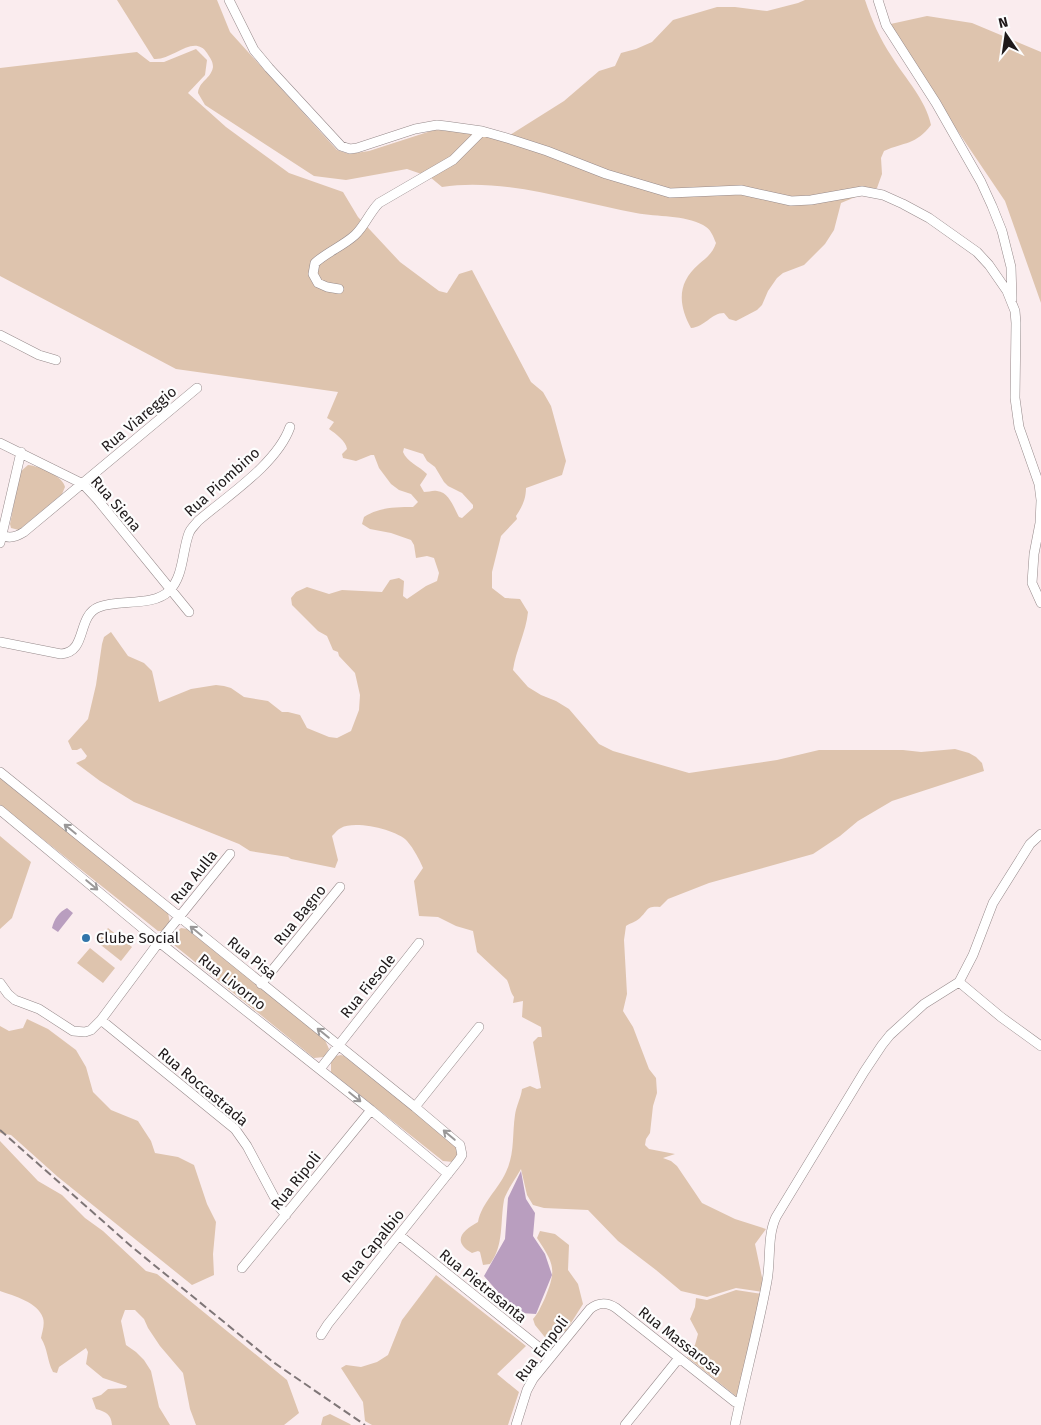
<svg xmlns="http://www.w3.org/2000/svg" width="1041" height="1425" font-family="'Fira Sans',sans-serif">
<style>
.green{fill:#dec4ae;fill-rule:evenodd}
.water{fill:#b99ebf}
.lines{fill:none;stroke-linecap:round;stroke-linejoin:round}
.street-casing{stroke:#968a8b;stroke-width:10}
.street{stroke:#fff;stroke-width:9}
.rail{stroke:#7f7677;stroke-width:2;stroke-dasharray:8 4;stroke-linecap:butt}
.oneway{stroke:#9a9898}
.poi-dot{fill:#3175aa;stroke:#fdfdfd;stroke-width:2}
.labels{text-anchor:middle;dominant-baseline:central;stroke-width:4.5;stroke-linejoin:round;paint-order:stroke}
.street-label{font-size:15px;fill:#1e191a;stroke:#fdfdfd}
.poi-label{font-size:15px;fill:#1e191a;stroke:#fdfdfd;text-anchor:start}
</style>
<rect width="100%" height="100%" fill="#faecee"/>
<path class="green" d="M 117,0 L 217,0 L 230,32 L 337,150 L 349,154 L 369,151 L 434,130 L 463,131 L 502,140 L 564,101 L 599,71 L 615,66 L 621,53 L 636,49 L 652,42 L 673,20 L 717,7 L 735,7 L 767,11 L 798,3 L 805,0 L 865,0 C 872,21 880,39 892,57 C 905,78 926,100 931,125 C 916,145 904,142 884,151 L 881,158 L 882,174 L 877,188 L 841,203 L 834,230 L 825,244 L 804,265 L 783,273 L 777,278 L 768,291 L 762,305 L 757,310 L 736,321 L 729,319 L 724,313 C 711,313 705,327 691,328 C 678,304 677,283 699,264 C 706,258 713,253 716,243 C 713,236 711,229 703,225 C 684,215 658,217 636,213 C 575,202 504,177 442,187 L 430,177 L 407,169 L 346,180 L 314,176 L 205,105 L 198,93 C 199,81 211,79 213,67 C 213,61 210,58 207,53 C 194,33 172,61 154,59 Z
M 927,16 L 972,23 L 1041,52 L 1041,303 L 1005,201 L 886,25 Z
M 196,49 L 207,60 L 205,75 L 188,93 L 226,127 L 289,173 L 343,192 L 358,217 L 400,262 L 439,291 L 447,293 L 459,274 L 472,270 L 531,382 L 543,392 L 551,406 L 566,461 L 562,475 L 526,488 C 526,499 522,507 516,516 L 517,519 L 501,536 L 492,572 L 492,588 L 505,598 L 520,599 L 528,612 C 526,632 516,650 513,670 L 528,687 L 541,695 L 556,701 L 569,709 L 599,744 L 613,751 L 689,773 L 777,760 L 819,750 L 903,750 L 921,752 L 955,749 L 969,753 L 976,757 L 982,763 L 984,771 L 892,801 L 858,821 L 840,836 L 813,854 L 709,883 L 668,899 L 660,907 C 645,906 649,910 640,918 C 636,922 630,923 626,926 L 624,940 L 627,994 L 623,1011 L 633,1027 L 649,1069 L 656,1078 L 657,1093 L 653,1106 L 650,1133 L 646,1139 L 645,1145 L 649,1149 L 675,1154 L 663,1158 L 671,1161 L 677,1166 L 702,1203 L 735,1219 L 766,1229 L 755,1244 L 763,1282 L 763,1292 L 736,1288 L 707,1297 L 681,1291 L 656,1270 L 618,1241 L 588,1210 L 544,1208 L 533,1205 L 527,1195 L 521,1169 C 517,1176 505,1194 504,1200 C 500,1222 504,1246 490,1264 L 483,1265 L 480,1252 L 478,1251 L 472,1253 C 451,1241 463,1230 478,1222 C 482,1202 498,1190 506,1172 C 515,1153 512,1135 515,1115 C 516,1106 521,1098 522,1089 L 530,1086 L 537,1089 L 541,1088 L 533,1042 L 538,1037 L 542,1037 L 541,1027 L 522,1017 L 523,1001 L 513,1003 L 514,997 C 510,992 510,986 507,980 L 477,952 L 473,931 L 456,926 L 438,917 L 419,916 L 414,881 L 423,868 C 419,859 414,849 407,841 C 397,830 355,820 341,828 C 338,829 335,833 332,836 L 338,860 L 335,868 L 291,859 L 288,857 L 250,851 L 239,844 L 134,802 L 100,781 L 76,763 L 85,759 L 87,756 L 81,748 L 77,750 L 72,750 L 68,741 L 88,719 L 96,685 L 102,644 L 104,637 L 111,632 L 128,656 L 144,663 L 152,671 L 159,702 L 191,689 L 216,685 L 224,686 L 231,688 L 244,697 L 268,701 L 282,712 L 288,712 L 300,715 L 307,728 L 329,737 L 337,738 L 351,731 L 359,710 L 360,695 L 355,673 L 339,656 L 338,652 L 333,650 L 327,636 L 318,631 L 292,605 L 291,598 L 296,592 L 307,587 L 329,594 L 342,590 L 382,592 L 390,580 L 399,578 L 404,581 L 403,596 L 407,599 L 426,586 L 437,581 L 439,573 L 434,558 L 427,556 L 416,558 L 414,545 L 411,540 L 391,533 L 370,529 L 362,524 L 364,517 C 380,507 395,507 413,507 L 418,502 L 411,494 L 399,490 L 391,484 L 379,468 L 374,455 L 371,455 L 356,461 L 343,458 L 342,454 L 347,449 C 346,441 336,434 329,429 L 334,422 L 327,418 L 338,392 L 176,369 L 0,276 L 0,68 L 137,52 L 150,62 L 164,62 ZM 404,448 L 423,454 L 427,461 L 435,467 L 444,482 L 448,486 L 462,493 L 473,505 L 473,508 L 462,518 L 459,517 C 454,508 449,492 437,491 C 433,490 429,492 424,492 L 420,485 L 426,476 L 427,474 C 419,466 407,462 403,452 Z
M 28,465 C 39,466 63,476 65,487 L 62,494 L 19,530 L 11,528 L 10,524 L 20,472 Z
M 0,778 L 168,913 L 170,923 L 164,931 L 158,931 L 0,805 Z
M 0,836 L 31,862 L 12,918 L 0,929 Z
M 108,928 L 132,947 L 121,961 L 97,942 Z
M 181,928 L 187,929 L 325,1040 L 329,1049 L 324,1057 L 314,1058 L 174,945 L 173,935 Z
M 90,948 L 115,968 L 103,983 L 77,963 Z
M 27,1019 L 48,1029 L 76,1050 L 86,1067 L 93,1092 L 111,1110 L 138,1121 L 151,1141 L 155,1153 L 178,1157 L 194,1165 L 207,1204 L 216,1222 L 213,1254 L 214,1275 L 192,1285 L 58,1177 L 11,1135 L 0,1133 L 0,1026 L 9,1031 L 23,1028 Z
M 341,1055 L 344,1056 L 457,1146 L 458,1153 L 453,1162 L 443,1161 L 331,1072 L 331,1061 L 336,1056 Z
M 0,1141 L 38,1181 L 62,1195 L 85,1218 L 103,1231 L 146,1271 L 157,1274 L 287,1380 L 299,1413 L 284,1425 L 196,1425 L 190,1409 L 183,1373 L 160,1346 L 148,1328 L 144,1319 L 135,1310 L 125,1310 L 121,1321 L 126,1345 L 136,1352 L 144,1360 L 151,1371 L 159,1407 L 170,1425 L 112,1425 C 111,1414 106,1412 96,1409 L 92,1398 L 101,1395 L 108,1389 L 126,1388 L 127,1386 L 103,1378 L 86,1364 L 88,1352 L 86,1348 L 59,1367 L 57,1373 L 53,1372 C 47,1361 48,1349 41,1338 C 42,1332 45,1325 43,1318 C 38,1302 14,1296 0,1291 Z
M 540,1231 L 555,1234 L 569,1245 L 568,1270 L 578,1284 L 583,1304 L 566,1331 L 557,1333 L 548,1341 L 535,1325 L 533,1319 C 539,1312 541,1306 545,1298 C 557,1269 554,1264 537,1238 Z
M 436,1275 L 526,1346 L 497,1374 L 519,1392 L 508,1425 L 372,1425 L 365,1421 L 363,1402 L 341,1368 L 346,1365 L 361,1367 L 377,1362 L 388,1355 L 402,1320 Z
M 736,1290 L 762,1294 L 737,1397 L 687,1357 L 695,1345 L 698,1334 L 690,1319 L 695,1307 L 696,1298 L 707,1300 Z
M 330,1414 L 350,1424 L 351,1425 L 321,1425 L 323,1417 Z"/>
<path class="water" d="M 67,908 L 73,913 L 58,932 L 52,928 C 54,919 59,912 67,908 Z
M 521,1171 L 526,1199 L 535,1213 L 533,1236 L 545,1254 L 552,1275 L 536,1314 L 520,1313 L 512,1308 L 484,1276 L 505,1239 L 508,1198 Z"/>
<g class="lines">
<g class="street-casing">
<path id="street" d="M 229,0 L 254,50 L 269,68 L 341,146 L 350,149 L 357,148 L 415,129 L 437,125 L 446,126 L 482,131 L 510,139 L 547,151 L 606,174 L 670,193 L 741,190 L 791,201 L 811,200 L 862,191 L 883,195 L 903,204 L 929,218 L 977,252 L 989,265 L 1007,291 L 1015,311 L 1016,323 L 1015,398 L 1019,427 L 1039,484 L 1041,500
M 878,0 L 886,25 L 936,103 L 981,182 L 992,206 L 1002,231 L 1011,267 L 1012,299
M 339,289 L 327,287 L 318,283 L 313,274 L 315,263 C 327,252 343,246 355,235 C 365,226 369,213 379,203 L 453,160 L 482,131
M 0,335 L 39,355 L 56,360
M 0,443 L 83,484 L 97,499 L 189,612
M 1041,501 L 1040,523 L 1034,554 L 1032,583 L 1041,603
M 0,533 C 7,540 16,537 24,532 L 197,388
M 0,543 L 21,452
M 0,642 L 61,654 C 88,652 76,616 99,607 C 119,599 153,607 169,591 C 184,576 182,551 189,533 C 191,528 195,525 198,521 C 227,496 277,464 290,427
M 0,772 L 415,1107 L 460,1145 L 462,1155 L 459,1160 L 328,1324 L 321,1335
M 0,810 L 159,942 L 371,1110 L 448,1174
M 959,982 L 1001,1017 L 1041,1046
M 0,983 L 8,994 L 15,1000 L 39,1009 L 73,1031 L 85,1032 L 91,1030 L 101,1020 L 159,942 L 230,854
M 261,984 L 340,887
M 101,1020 L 235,1129 L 247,1146 L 280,1208 L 286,1215
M 320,1069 L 419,943
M 415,1107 L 479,1027
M 399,1235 L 551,1357
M 242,1268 L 371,1110
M 516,1425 L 527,1390 L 533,1379 L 590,1309 C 599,1302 607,1302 616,1308 L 735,1402
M 625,1425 L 679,1358
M 735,1425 C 745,1377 758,1330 767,1281 C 771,1260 767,1236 776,1217 L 864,1072 L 882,1045 L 890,1035 L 924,1004 L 959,982 L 973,955 L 993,903 L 1030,844 L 1041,834"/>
</g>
<use href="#street" class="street"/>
<path class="rail" d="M 0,1130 L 132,1247 L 273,1362 L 365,1425"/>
</g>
<defs><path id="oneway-shaft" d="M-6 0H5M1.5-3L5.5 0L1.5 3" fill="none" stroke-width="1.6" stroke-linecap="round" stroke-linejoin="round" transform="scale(1.25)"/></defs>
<g class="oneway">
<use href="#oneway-shaft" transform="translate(70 829) rotate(-141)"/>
<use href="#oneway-shaft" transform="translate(92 885) rotate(40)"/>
<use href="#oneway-shaft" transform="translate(196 931) rotate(-141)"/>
<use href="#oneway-shaft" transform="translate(323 1033) rotate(-141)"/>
<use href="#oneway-shaft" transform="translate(355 1097) rotate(39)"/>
<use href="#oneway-shaft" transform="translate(449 1135) rotate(-140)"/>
</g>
<circle class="poi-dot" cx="86" cy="938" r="5"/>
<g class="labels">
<g class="street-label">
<text transform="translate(139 419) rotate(-40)">Rua Viareggio</text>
<text transform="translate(222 482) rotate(-42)">Rua Piombino</text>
<text transform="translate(116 504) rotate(49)">Rua Siena</text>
<text transform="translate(194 877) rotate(-51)">Rua Aulla</text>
<text transform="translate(300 915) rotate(-51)">Rua Bagno</text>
<text transform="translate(252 958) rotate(39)">Rua Pisa</text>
<text transform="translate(232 982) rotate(38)">Rua Livorno</text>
<text transform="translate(368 986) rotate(-51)">Rua Fiesole</text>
<text transform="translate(203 1087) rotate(40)">Rua Roccastrada</text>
<text transform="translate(296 1181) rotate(-51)">Rua Ripoli</text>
<text transform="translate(373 1246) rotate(-51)">Rua Capalbio</text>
<text transform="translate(483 1286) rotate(39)">Rua Pietrasanta</text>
<text transform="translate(680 1341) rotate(38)">Rua Massarosa</text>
<text transform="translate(542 1349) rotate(-53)">Rua Empoli</text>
</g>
<g class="poi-label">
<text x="96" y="938">Clube Social</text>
</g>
</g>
<g transform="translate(1006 35) rotate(347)" stroke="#fdfdfd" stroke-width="4" paint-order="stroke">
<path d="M0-4L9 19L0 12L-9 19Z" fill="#1e191a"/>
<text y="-8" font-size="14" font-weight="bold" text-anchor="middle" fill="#1e191a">N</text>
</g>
</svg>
